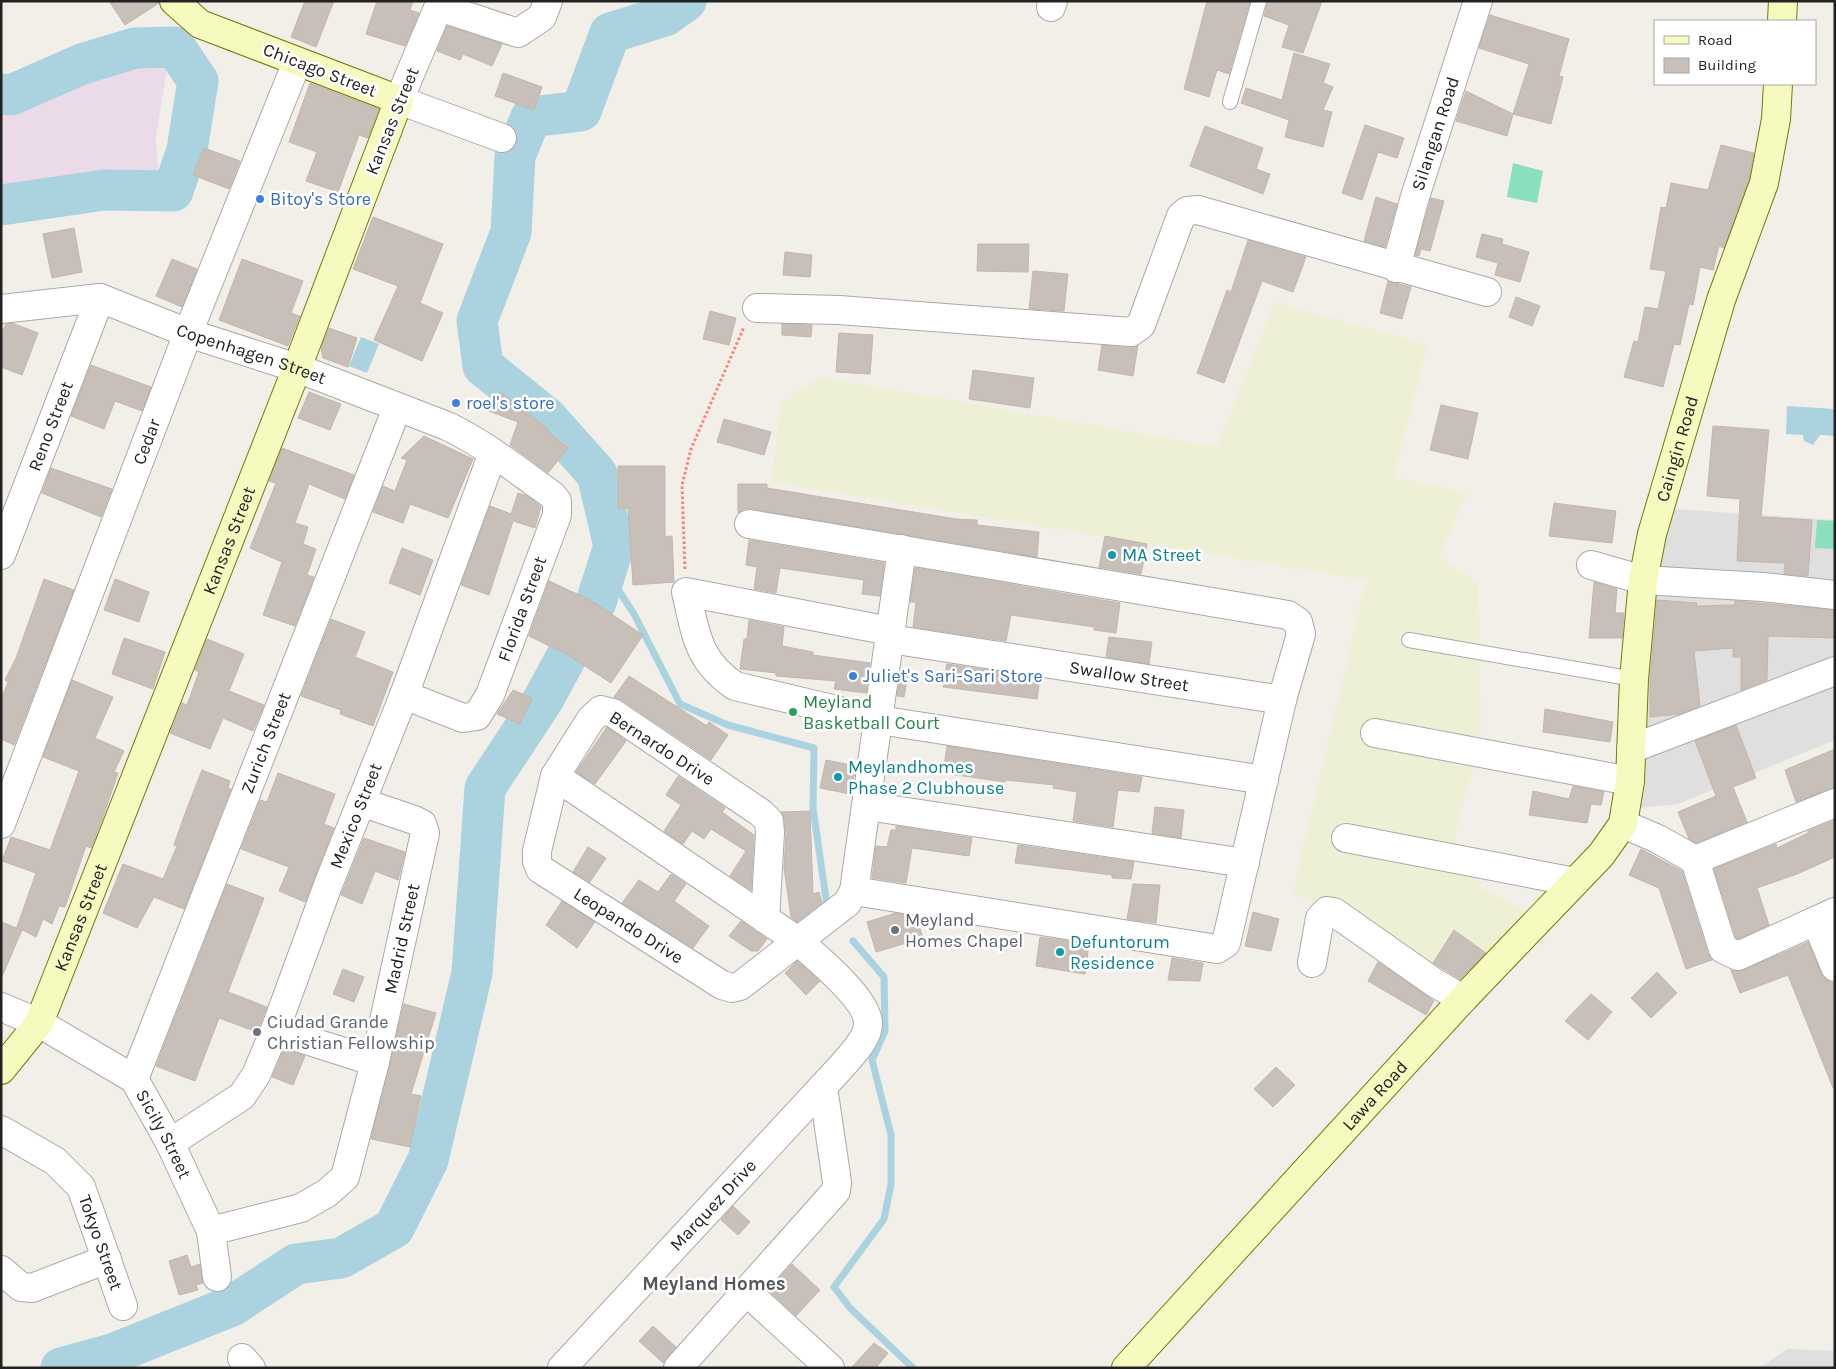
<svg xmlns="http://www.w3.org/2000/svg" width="1836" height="1369" font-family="Karla,sans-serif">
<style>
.residential{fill:#e0dfdf}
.industrial{fill:#ebdbe8}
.farmland{fill:#eef0d5}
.pitch{fill:#88e0be}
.water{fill:#aad3df}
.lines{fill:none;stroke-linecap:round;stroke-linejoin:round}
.stream{stroke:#aad3df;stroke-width:7}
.river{stroke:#aad3df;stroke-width:41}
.building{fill:#c7bfb8;stroke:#c4b6ab}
.lane-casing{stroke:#a9a9a9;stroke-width:16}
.street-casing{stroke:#a9a9a9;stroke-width:30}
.secondary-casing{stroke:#707d05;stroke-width:30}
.path{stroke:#fa8072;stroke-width:3;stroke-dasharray:2.5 2.5;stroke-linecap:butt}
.lane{stroke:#fff;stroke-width:14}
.street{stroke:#fff;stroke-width:28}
.secondary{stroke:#f7fabf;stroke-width:28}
.shop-dot{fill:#3f7fe0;stroke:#fff;stroke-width:2}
.culture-dot{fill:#0f9aa8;stroke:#fff;stroke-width:2}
.leisure-dot{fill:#2e9e5b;stroke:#fff;stroke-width:2}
.worship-dot{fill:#6b7280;stroke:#fff;stroke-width:2}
.labels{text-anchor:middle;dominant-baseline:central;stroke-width:5;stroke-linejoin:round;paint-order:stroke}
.street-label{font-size:18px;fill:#222;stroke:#fff}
.shop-label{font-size:18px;fill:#366cbe;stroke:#fff;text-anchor:start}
.culture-label{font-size:18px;fill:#0d838f;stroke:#fff;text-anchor:start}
.leisure-label{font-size:18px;fill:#27864d;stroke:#fff;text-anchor:start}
.worship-label{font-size:18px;fill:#5b616d;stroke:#fff;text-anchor:start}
.neighbourhood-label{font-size:19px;font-weight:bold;fill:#555;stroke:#fff}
</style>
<rect width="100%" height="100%" fill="#f2efe9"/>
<path class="residential" d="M 1673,509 L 1835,520 L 1835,740 L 1678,804 L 1640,808 L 1641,692 L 1657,573 Z
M 1788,1349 L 1835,1351 L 1835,1368 L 1759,1368 Z"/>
<path class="industrial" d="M 154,59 L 168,64 L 156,136 L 159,179 L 115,172 L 1,191 L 1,105 L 59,92 L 111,69 Z"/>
<path class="farmland" d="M 1275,302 L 1427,345 L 1393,477 L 1467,493 L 1439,556 L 1478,583 L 1481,739 L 1454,837 L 1482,889 L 1530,913 L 1458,992 L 1293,892 L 1366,580 L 772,482 L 780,404 L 819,377 L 1217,447 Z"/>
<path class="pitch" d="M 1513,163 L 1543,171 L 1537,203 L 1507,197 Z
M 1817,520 L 1835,521 L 1835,549 L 1815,548 Z"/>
<path class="water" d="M 361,337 L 379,344 L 367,373 L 349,366 Z
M 1787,406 L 1835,409 L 1835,436 L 1820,435 L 1813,445 L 1804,441 L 1803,435 L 1786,434 Z"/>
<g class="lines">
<path class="stream" d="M 606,571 L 634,614 L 680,704 L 728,725 L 814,748 L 813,808 L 827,906
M 853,941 L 884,977 L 885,1031 L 872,1060 L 891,1135 L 891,1184 L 884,1219 L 834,1287 L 850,1308 L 913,1368"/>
<path class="river" d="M 1,94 L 11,95 L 82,64 L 135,48 L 175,47 L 198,81 L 187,150 L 173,191 L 104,190 L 1,205
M 61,1368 L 112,1354 L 232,1306 L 296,1264 L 341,1258 L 394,1228 L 428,1160 L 472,973 L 485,788 L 543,700 L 596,602 L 614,546 L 597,474 L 547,418 L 483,366 L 477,321 L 511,232 L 515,156 L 531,117 L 581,111 L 610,33 L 665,16 L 686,1"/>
</g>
<path class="building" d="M 109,1 L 159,1 L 159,3 L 125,25 Z
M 305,1 L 334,1 L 316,47 L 291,37 Z
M 377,1 L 413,1 L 410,10 L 419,13 L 405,46 L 366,34 Z
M 1207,1 L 1250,1 L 1229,74 L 1217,70 L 1209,97 L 1184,89 Z
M 1268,1 L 1322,1 L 1303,53 L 1282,47 L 1289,25 L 1264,16 Z
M 1490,15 L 1569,39 L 1559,76 L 1563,77 L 1551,124 L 1513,114 L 1529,64 L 1479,48 Z
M 447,26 L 502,44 L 492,66 L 463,54 L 460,60 L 437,51 Z
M 1294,53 L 1330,64 L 1323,83 L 1333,87 L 1323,110 L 1332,112 L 1323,147 L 1285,137 L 1289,120 L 1241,103 L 1246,88 L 1282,100 Z
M 503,73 L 542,87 L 534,110 L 495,96 Z
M 310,83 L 379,109 L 368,138 L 359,135 L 338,192 L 306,181 L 317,152 L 289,142 Z
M 1466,91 L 1513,114 L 1507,136 L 1456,121 Z
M 1365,125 L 1404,138 L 1397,158 L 1378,152 L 1362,200 L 1342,193 Z
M 1205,126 L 1263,148 L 1256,169 L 1270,174 L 1263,194 L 1190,166 Z
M 1721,145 L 1754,153 L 1749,179 L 1724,248 L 1719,246 L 1713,270 L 1700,267 L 1693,305 L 1689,304 L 1680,345 L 1674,344 L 1663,387 L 1624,377 L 1634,341 L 1638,342 L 1645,307 L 1658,309 L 1666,271 L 1650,269 L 1661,207 L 1666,208 L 1671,183 L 1708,190 Z
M 204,148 L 240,161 L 229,189 L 193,175 Z
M 1376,197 L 1397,204 L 1385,247 L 1364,241 Z
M 1431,198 L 1444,201 L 1430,251 L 1421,249 L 1419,256 L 1415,255 Z
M 373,217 L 443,244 L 420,303 L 443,313 L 422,361 L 374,340 L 398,286 L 353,269 Z
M 74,228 L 82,272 L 52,278 L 43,234 Z
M 1482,234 L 1503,239 L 1502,244 L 1529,252 L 1520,282 L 1495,275 L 1498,263 L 1476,257 Z
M 1248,240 L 1306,257 L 1293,292 L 1262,281 L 1224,383 L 1197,373 L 1227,290 L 1231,292 Z
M 978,244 L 1029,244 L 1028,272 L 977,271 Z
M 785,252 L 812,255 L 810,277 L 783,275 Z
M 172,259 L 197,269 L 182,307 L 156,296 Z
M 242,259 L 303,281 L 291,313 L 300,316 L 288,346 L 219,320 Z
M 1033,271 L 1068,274 L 1064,311 L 1029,309 Z
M 1388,281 L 1411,287 L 1402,319 L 1380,313 Z
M 1516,297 L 1540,306 L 1532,326 L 1509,317 Z
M 710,311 L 736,318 L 729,345 L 703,339 Z
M 12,323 L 38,333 L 22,375 L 1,367 L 1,334 L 6,324 Z
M 782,324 L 812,325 L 811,337 L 782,335 Z
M 329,328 L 357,338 L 348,367 L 323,358 L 321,348 Z
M 839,333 L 873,335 L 870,374 L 836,372 Z
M 1102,345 L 1130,348 L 1138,345 L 1133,376 L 1098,370 Z
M 91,365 L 151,387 L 142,411 L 115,401 L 104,429 L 71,416 Z
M 973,370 L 1034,378 L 1030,408 L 969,399 Z
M 309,392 L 341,404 L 330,430 L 298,418 Z
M 500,392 L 548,429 L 547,431 L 568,448 L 548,473 L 510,445 L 518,422 L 486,410 Z
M 1441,405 L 1478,413 L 1468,459 L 1430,450 Z
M 724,419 L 771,432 L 764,455 L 717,442 Z
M 1713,426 L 1769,430 L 1761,517 L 1812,520 L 1808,576 L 1784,574 L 1785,563 L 1737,561 L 1740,499 L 1707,496 Z
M 424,436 L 473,459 L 448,518 L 410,504 L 403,523 L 373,512 L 383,486 L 395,491 L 407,460 L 401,458 Z
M 282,448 L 354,475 L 345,499 L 309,484 L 295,523 L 308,527 L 303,544 L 316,549 L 307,575 L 314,577 L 295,626 L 263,615 L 282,562 L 250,548 L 276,483 L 269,481 Z
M 618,466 L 665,466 L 665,537 L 672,536 L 674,582 L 633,585 L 628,508 L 618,508 Z
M 51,468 L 112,489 L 101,517 L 42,493 Z
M 738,484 L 767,484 L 767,488 L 956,519 L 977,520 L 977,525 L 1039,532 L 1037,557 L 752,509 L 744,509 L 738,513 Z
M 518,493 L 527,496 L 541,507 L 535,528 L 513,521 L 489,595 L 461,585 L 490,506 L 511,514 Z
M 1554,503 L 1616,511 L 1612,543 L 1549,536 Z
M 1105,536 L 1147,544 L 1141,574 L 1099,567 Z
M 749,540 L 884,563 L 880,596 L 862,594 L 864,580 L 780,568 L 776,593 L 754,589 L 757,567 L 746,565 Z
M 402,548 L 433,560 L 420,595 L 389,583 Z
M 915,568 L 1120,603 L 1116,633 L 1094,630 L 1094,627 L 1011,615 L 1006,641 L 913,627 L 916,602 L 910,602 Z
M 44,579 L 74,590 L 14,745 L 1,739 L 1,699 L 8,682 L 5,680 L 16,658 Z
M 115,579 L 149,592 L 139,622 L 104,610 Z
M 549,581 L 590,600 L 643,635 L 611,683 L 568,655 L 529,636 Z
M 1594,582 L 1617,589 L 1615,613 L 1624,613 L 1622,638 L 1589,638 Z
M 1657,600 L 1697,603 L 1696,606 L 1735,605 L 1735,601 L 1835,610 L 1835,638 L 1768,636 L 1767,680 L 1741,690 L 1741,657 L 1733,657 L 1733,648 L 1694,651 L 1700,706 L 1679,714 L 1650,717 L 1650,680 Z
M 331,619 L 365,632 L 355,657 L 393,672 L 373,726 L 340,714 L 341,710 L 301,696 Z
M 749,620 L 784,627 L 782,646 L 813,652 L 813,655 L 870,663 L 866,693 L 834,689 L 836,681 L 776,676 L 776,673 L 740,669 L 744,639 L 747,639 Z
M 1109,637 L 1152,642 L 1149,664 L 1106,657 Z
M 124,638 L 165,652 L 153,689 L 112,674 Z
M 207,639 L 244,654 L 229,691 L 264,705 L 253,731 L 223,718 L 210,749 L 170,733 L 182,703 L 187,705 L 199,672 L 195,670 Z
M 947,664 L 1040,678 L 1037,699 L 943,687 Z
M 901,668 L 909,669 L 904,697 L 897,696 Z
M 629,676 L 707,726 L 709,722 L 728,735 L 711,760 L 622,700 L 614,697 Z
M 72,680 L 113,697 L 95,738 L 124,751 L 114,772 L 118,773 L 103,817 L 91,848 L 86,846 L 65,907 L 59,906 L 52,924 L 43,919 L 36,937 L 17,927 L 36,873 L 2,861 L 11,837 L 50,850 L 79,771 L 43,757 Z
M 513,690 L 532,698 L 520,724 L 497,714 Z
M 1545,709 L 1613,722 L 1610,742 L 1543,732 Z
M 1736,725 L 1756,778 L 1733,787 L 1747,822 L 1696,843 L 1689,839 L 1678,812 L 1716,796 L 1695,741 Z
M 607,727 L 626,741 L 595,784 L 576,772 Z
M 947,746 L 1142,777 L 1139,792 L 1118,790 L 1113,827 L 1073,821 L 1077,792 L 1053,788 L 1054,785 L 1006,780 L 1005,782 L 943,773 Z
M 1835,749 L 1835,788 L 1796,802 L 1785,770 Z
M 826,760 L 856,766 L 850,794 L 820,788 Z
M 202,770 L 230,781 L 228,788 L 231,789 L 184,909 L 154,897 L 137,928 L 103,913 L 123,864 L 163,879 L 177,846 L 174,845 L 183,819 Z
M 278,773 L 335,794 L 324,824 L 334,828 L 305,902 L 279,891 L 289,867 L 241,849 L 260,800 L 267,802 Z
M 678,776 L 725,808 L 722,812 L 754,835 L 751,890 L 730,876 L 746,851 L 711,829 L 704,839 L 692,831 L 683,844 L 664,831 L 681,805 L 666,795 Z
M 1573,786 L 1604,792 L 1601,805 L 1591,804 L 1587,823 L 1529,815 L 1533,791 L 1569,799 Z
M 1155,807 L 1184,810 L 1181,838 L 1152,833 Z
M 810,811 L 813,894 L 819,892 L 822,903 L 797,922 L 791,917 L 784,868 L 786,832 L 781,812 Z
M 1835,820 L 1835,857 L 1797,874 L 1757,888 L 1769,925 L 1738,939 L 1736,938 L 1714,869 L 1776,844 L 1777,848 L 1808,833 L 1808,831 Z
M 896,826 L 972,838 L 969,856 L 912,848 L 906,883 L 872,878 L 876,846 L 887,847 L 891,830 L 896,830 Z
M 364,838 L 405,852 L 398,880 L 375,871 L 362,904 L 341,895 Z
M 1018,845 L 1134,862 L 1131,879 L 1112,878 L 1112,875 L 1015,863 Z
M 588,847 L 606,858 L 590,882 L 573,872 Z
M 1641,849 L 1682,871 L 1708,954 L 1712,960 L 1686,969 L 1659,888 L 1629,875 Z
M 671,874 L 686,884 L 674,901 L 709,926 L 693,948 L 622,903 L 639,880 L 658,892 Z
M 227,884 L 264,898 L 228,992 L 267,1007 L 257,1032 L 219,1018 L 195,1081 L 156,1066 Z
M 1133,884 L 1160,885 L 1156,923 L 1127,919 Z
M 562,901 L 595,922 L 577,948 L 546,925 Z
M 1253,912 L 1279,919 L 1271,951 L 1245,946 Z
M 896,913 L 916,917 L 923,938 L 876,952 L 867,922 Z
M 741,921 L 767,939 L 758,951 L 751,951 L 729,936 Z
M 1,922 L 22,930 L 1,979 Z
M 1454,930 L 1486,953 L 1460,979 L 1433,963 Z
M 1040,937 L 1089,944 L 1085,974 L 1036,966 Z
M 1808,942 L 1821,973 L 1825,979 L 1835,984 L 1833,1088 L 1788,975 L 1740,993 L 1731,970 L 1744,970 Z
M 1172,958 L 1203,963 L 1200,981 L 1168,980 Z
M 797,961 L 820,981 L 806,995 L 785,973 Z
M 1378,962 L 1434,1001 L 1426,1015 L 1368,981 Z
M 343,969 L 364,977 L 354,1002 L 333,994 Z
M 1657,972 L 1677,993 L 1651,1018 L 1631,998 Z
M 1591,994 L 1612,1012 L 1588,1040 L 1565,1021 Z
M 404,1004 L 436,1013 L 411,1094 L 421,1096 L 410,1147 L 371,1139 Z
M 284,1049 L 305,1056 L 293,1085 L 272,1077 Z
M 1276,1067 L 1295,1085 L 1273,1107 L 1254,1089 Z
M 733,1206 L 750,1222 L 738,1235 L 721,1220 Z
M 187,1255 L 191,1267 L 200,1264 L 203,1283 L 196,1285 L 198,1290 L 179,1295 L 169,1261 Z
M 792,1264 L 820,1290 L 796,1316 L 768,1290 Z
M 653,1326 L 676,1347 L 663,1363 L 639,1341 Z
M 874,1343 L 888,1353 L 879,1364 L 876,1368 L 851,1368 Z"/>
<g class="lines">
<g class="lane-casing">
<path id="lane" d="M 1230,102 L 1259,1
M 1409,640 L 1634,679"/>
</g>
<g class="street-casing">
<g id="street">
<path d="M 441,1 L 399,100 L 502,138"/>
<path d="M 439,7 L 518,33 L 542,17 L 548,1"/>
<path d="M 1051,7 L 1053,1"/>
<path id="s1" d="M 1396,268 L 1414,200 L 1478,1"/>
<path d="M 757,308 L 839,310 L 1131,332 L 1141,325 L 1181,216 L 1187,211 L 1198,210 L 1487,292"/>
<path id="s2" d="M 1,309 L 100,298 L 188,333 L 297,368 L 447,426 C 485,444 518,471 552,495 L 557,501 L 557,515 L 490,695 L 477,716 L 463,718 L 404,695"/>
<path d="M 749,524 L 1288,615 L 1298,622 L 1301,634 L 1282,700 L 1226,943 L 1217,949 L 854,891"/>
<path id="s3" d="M 1,555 L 100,298"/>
<path d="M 1591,565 L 1643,580 L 1763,587 L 1835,595"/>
<path d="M 890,631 L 686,592 C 696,634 697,660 735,686 L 879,720 L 1264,780"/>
<path id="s4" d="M 890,639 L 1282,700"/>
<path d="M 1375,733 L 1630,781"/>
<path d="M 1631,749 L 1835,671"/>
<path d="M 555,776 L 798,941 C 816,957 869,1000 868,1024 C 868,1039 851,1055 842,1066 L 562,1368"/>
<path d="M 867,806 L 1245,863"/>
<path id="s5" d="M 1,824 L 188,333 L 297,62"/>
<path d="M 1623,824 L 1658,839 L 1695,860 L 1835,803"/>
<path d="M 1346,838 L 1575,882"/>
<path d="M 1695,860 L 1723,949 L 1738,956 L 1835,912"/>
<path id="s6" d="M 765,919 L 770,833 L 769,821 L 761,813 L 613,713 L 601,710 L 591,719 L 555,776 L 537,851 L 537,861 L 540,869 L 722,985 L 732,988 L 740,986 L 847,903 L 854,891 L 902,549"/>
<path d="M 1816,921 L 1835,967"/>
<path d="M 1312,963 L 1320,918 L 1327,911 L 1334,912 L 1435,983 L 1463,999"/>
<path id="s7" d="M 1,1007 L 39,1023 L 134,1079 L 170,1143 L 211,1231 L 217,1277"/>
<path d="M 275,1030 L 375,1062"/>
<path id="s8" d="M 134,1079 L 397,408"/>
<path id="s9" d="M 1,1130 L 55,1161 L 81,1187 L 123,1306"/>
<path id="s10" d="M 170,1143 L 242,1096 L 256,1075 L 275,1030 L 328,885 L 404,695 L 493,453"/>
<path id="s11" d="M 211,1231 L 301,1208 L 327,1193 L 345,1177 L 375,1062 L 425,833 L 422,824 L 414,820 L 361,802"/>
<path d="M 1,1270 L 21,1287 L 32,1288 L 107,1259"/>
<path d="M 747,1292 L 830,1368"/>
<path d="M 242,1358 L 251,1368"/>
<path d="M 678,1368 L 836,1191 L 837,1182 L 823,1087"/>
</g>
</g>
<g class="secondary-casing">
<g id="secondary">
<path d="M 1782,21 L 1783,1"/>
<path id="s12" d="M 1,1070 L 39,1023 L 297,368 L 399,100 L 200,24 L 174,1"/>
<path id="s13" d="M 1126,1368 L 1463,999 L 1601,855 L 1623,824 L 1630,781 L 1634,679 L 1643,580 L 1652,534 L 1721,300 L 1764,183 L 1776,119 L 1778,84"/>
</g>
</g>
<path class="path" d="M 685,569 L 682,485 L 691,449 L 744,327"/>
<use href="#lane" class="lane"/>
<use href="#street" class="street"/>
<use href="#secondary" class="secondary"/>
</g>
<g class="shop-dot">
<circle cx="260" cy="199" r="5"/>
<circle cx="456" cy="403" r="5"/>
<circle cx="853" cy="676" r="5"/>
</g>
<g class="culture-dot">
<circle cx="1112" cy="555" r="5"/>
<circle cx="838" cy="777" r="5"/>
<circle cx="1060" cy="952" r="5"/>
</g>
<circle class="leisure-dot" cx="793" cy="712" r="5"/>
<g class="worship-dot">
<circle cx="895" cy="930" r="5"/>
<circle cx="257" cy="1032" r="5"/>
</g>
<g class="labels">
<g class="street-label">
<text transform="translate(320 70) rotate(21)">Chicago Street</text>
<text transform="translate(392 121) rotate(-68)">Kansas Street</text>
<text stroke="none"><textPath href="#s1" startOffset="140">Silangan Road</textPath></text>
<text stroke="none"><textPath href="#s2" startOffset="261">Copenhagen Street</textPath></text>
<text stroke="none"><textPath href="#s3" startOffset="138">Reno Street</textPath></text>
<text stroke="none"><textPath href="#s5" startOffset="409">Cedar</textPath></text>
<text stroke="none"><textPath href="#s13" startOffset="1118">Caingin Road</textPath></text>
<text stroke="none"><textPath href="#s12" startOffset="579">Kansas Street</textPath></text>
<text transform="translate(522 609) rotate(-70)">Florida Street</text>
<text stroke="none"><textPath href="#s4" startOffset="242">Swallow Street</textPath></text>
<text stroke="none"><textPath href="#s8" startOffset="361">Zurich Street</textPath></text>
<text transform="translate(662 748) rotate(33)">Bernardo Drive</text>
<text stroke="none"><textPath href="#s10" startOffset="389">Mexico Street</textPath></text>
<text stroke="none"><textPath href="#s12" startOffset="174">Kansas Street</textPath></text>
<text stroke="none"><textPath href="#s6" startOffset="582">Leopando Drive</textPath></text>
<text stroke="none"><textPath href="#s11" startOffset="392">Madrid Street</textPath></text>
<text stroke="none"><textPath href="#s13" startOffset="369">Lawa Road</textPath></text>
<text stroke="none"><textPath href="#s7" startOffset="214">Sicily Street</textPath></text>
<text transform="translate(713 1205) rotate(-47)">Marquez Drive</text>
<text stroke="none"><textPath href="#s9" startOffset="158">Tokyo Street</textPath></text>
</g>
<g class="shop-label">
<text x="270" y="199">Bitoy's Store</text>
<text x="466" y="403">roel's store</text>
<text x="863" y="676">Juliet's Sari-Sari Store</text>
</g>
<g class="culture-label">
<text x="1122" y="555">MA Street</text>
<text x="848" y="767">Meylandhomes<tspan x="848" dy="21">Phase 2 Clubhouse</tspan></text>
<text x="1070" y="942">Defuntorum<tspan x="1070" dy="21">Residence</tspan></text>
</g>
<g class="leisure-label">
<text x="803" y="702">Meyland<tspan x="803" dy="21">Basketball Court</tspan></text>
</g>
<g class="worship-label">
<text x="905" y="920">Meyland<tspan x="905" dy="21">Homes Chapel</tspan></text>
<text x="267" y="1022">Ciudad Grande<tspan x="267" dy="21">Christian Fellowship</tspan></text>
</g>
<g class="neighbourhood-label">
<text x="714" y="1284">Meyland Homes</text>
</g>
</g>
<rect width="1836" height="1369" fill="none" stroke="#222222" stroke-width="5"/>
<rect x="1654" y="20" width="162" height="65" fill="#ffffff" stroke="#a7a7a7"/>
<rect x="1664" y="36" width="25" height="8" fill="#f7fabf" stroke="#a7a7a7"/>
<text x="1698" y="45" font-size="15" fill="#222222">Road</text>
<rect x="1664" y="58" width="25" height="15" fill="#c7bfb8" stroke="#a7a7a7"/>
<text x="1698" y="70" font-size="15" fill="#222222">Building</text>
</svg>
